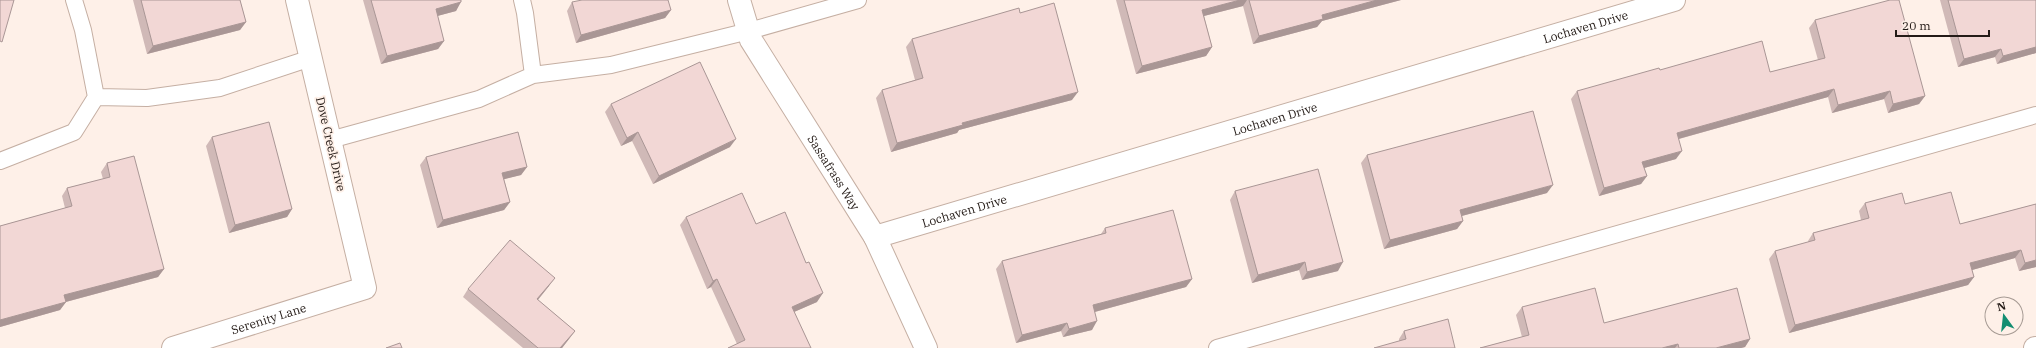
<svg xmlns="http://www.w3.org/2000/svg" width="2036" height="348" font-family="'IBM Plex Serif',serif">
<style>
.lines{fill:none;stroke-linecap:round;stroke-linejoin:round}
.service-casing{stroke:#c5afa3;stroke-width:18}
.minor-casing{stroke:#c5afa3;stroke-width:24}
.service{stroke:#fff;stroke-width:16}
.minor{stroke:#fff;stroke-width:22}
.wall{fill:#d0b9b7}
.shaded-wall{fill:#a99695}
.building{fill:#f2d7d5;stroke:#a99695}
.labels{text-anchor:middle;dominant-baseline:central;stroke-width:3.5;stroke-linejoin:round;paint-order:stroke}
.street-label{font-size:12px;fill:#241b17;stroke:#fef0e8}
</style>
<rect width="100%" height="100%" fill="#fef0e8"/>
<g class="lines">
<g class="service-casing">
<path id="service" d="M 522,0 L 525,13 L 533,75
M 96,97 L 147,98 L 220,88 L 311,58
M 330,140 L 479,99 L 533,75 L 611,65 L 749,31 L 858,0
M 0,161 L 74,132 L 96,97 L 83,30 L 74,0
M 1217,348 L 2036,115"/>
</g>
<g class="minor-casing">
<g id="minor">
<path id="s1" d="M 739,0 L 751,40 L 875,237 L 926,348"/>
<path id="s2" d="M 875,237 L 1674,0"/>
<path id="s3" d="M 173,348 L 365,288 L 297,0"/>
<path d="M 2035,348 L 2036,348"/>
</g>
</g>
<use href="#service" class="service"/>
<use href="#minor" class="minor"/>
</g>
<path class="wall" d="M 133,0 L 240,0 L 246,22 L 240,30 L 147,54 Z
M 363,0 L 461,0 L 456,11 L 437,16 L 444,41 L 438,49 L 381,64 Z
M 1116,0 L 1401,0 L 1322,21 L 1317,27 L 1253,44 L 1243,6 L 1204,16 L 1212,47 L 1206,56 L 1136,74 Z
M 1940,0 L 2036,0 L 2036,53 L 1997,64 L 1995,57 L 1958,67 Z
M 572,2 L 671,10 L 665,18 L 576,43 L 567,11 Z
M 1020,13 L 1072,100 L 959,130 L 957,133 L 891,152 L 876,98 L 882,90 L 915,80 L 906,47 L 912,39 Z
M 1815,20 L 1925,96 L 1919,104 L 1888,113 L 1884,99 L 1832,113 L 1828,97 L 1679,139 L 1676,159 L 1644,168 L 1647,176 L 1641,184 L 1599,196 L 1571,99 L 1577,91 L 1770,72 L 1818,60 L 1809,28 Z
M 611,104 L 730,147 L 653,184 L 632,141 L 621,146 L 605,112 Z
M 212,137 L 292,209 L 287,217 L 229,233 L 206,146 Z
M 1367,155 L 1547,193 L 1462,216 L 1463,221 L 1457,229 L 1384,249 L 1361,163 Z
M 426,157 L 527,167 L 521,175 L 504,179 L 510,202 L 504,210 L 437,228 L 420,165 Z
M 107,163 L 164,269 L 158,277 L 66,302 L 60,310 L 0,327 L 0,226 L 65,208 L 62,196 L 67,188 L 103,179 L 101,172 Z
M 1235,191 L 1338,271 L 1302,280 L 1299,270 L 1252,283 L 1230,200 Z
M 1865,203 L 1905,204 L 1960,224 L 2036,204 L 2036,267 L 2019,271 L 2015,258 L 1972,270 L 1974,277 L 1968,285 L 1789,333 L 1769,259 L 1775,251 L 1808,242 L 1808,241 L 1813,233 L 1861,220 L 1859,211 Z
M 686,217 L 756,224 L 817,302 L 794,312 L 811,348 L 737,344 L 711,287 L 707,289 L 680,225 Z
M 1105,228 L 1192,279 L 1186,287 L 1095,312 L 1092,330 L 1063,337 L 1061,331 L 1016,343 L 996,269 L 1002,261 L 1101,234 Z
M 549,286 L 538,300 L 575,331 L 569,339 L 562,348 L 523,348 L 463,297 L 468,289 Z
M 1522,307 L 1604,323 L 1750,339 L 1745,347 L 1741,348 L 1480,348 L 1522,337 L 1516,315 Z
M 1404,331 L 1455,348 L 1399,341 L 1399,339 Z"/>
<path class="shaded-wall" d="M 1240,0 L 1247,0 L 1243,6 L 1196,18 L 1202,10 Z
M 1377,0 L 1401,0 L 1322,21 L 1317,27 L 1253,44 L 1259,36 L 1322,15 Z
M 461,2 L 456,11 L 430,18 L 436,9 Z
M 671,10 L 665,18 L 576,43 L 581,35 Z
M 246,22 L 240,30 L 147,54 L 153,46 Z
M 444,41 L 438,49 L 381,64 L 387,56 Z
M 1212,47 L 1206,56 L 1136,74 L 1142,66 Z
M 2036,47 L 2036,53 L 1997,64 L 2003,56 Z
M 2001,49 L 1995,57 L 1958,67 L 1964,59 Z
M 1834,89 L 1828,97 L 1671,141 L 1677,133 Z
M 1890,91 L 1884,99 L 1832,113 L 1838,105 Z
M 1078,92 L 1072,100 L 959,130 L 957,133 L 891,152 L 897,143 L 962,123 Z
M 1925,96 L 1919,104 L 1888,113 L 1893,104 Z
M 638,132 L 632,141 L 621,146 L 627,138 Z
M 736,139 L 730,147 L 653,184 L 659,176 Z
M 1682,151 L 1676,159 L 1637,170 L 1642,162 Z
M 527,167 L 521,175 L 497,181 L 502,173 Z
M 1647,176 L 1641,184 L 1599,196 L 1604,188 Z
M 1553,185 L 1547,193 L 1454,218 L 1460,210 Z
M 510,202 L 504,210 L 437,228 L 443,220 Z
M 292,209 L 287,217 L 229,233 L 235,225 Z
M 1463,221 L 1457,229 L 1384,249 L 1390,240 Z
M 2021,250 L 2015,258 L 1965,272 L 1970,263 Z
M 2036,260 L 2036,267 L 2019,271 L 2025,263 Z
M 1305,262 L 1299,270 L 1252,283 L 1258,275 Z
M 1343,262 L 1338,271 L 1302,280 L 1307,272 Z
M 164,269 L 158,277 L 58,304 L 64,295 Z
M 1974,277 L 1968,285 L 1789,333 L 1795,325 Z
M 555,278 L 549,286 L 531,308 L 537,299 Z
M 717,279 L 711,287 L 707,289 L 713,281 Z
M 1192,279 L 1186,287 L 1087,314 L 1093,305 Z
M 823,293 L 817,302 L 787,315 L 792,307 Z
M 66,302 L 60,310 L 0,327 L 0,320 Z
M 1097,321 L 1092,330 L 1063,337 L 1069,329 Z
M 1067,323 L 1061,331 L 1016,343 L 1022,335 Z
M 575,331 L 569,339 L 562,348 L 560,348 Z
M 1750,339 L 1745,347 L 1741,348 L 1716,348 Z
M 1678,344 L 1675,348 L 1662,348 Z"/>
<path class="building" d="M 0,0 L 14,0 L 2,42 L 0,41 Z
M 141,0 L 240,0 L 246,22 L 153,46 Z
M 371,0 L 461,0 L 461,2 L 436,9 L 444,41 L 387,56 Z
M 582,0 L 668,0 L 671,10 L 581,35 L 572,2 Z
M 1124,0 L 1240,0 L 1202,10 L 1212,47 L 1142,66 Z
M 1249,0 L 1377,0 L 1322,15 L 1323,19 L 1259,36 Z
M 1890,0 L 1899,0 L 1925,96 L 1893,104 L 1890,91 L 1838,105 L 1834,89 L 1677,133 L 1682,151 L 1642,162 L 1647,176 L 1604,188 L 1577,91 L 1659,68 L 1660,70 L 1762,41 L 1770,72 L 1825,58 L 1815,20 Z
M 1948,0 L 2036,0 L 2036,47 L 2003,56 L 2001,49 L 1964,59 Z
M 1054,3 L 1078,92 L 962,123 L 963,125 L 897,143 L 882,90 L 923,78 L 912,39 L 1019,8 L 1020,13 Z
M 700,62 L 736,139 L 659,176 L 638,132 L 627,138 L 611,104 Z
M 1533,111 L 1553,185 L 1460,210 L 1463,221 L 1390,240 L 1367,155 Z
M 269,122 L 292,209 L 235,225 L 212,137 Z
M 518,132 L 527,167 L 502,173 L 510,202 L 443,220 L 426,157 Z
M 134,156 L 164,269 L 64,295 L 66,302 L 0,320 L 0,226 L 72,206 L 67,188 L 110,177 L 107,163 Z
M 1318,169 L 1343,262 L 1307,272 L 1305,262 L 1258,275 L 1235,191 Z
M 1951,192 L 1960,224 L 2036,204 L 2036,260 L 2025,263 L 2021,250 L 1970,263 L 1974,277 L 1795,325 L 1775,251 L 1815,240 L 1813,233 L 1869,218 L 1865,203 L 1902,193 L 1905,204 Z
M 742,193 L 756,224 L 785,212 L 806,263 L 809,262 L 823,293 L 792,307 L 811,348 L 728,348 L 745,340 L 717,279 L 713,281 L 686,217 Z
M 1173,210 L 1192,279 L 1093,305 L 1097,321 L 1069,329 L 1067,323 L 1022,335 L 1002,261 L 1106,233 L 1105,228 Z
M 510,240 L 555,278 L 537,299 L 575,331 L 560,348 L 538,348 L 468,289 Z
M 1595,288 L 1604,323 L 1737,288 L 1750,339 L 1716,348 L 1679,348 L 1678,344 L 1662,348 L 1480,348 L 1529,335 L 1522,307 Z
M 1448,319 L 1455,348 L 1374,348 L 1406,339 L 1404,331 Z
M 400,343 L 402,348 L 386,348 Z"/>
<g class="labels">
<g class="street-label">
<text stroke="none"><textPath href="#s2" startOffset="741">Lochaven Drive</textPath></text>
<text stroke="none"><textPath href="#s2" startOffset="417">Lochaven Drive</textPath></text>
<text transform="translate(331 144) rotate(77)">Dove Creek Drive</text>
<text stroke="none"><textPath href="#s1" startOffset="198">Sassafrass Way</textPath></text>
<text stroke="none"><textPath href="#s2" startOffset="93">Lochaven Drive</textPath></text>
<text stroke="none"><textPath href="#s3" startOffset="100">Serenity Lane</textPath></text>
</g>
</g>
<g transform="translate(2004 316) rotate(345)"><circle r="19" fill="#fef0e8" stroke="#a79b94"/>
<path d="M0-3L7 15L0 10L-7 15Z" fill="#138d71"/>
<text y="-6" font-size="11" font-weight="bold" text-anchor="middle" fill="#241b17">N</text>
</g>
<path d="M1896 30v6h93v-6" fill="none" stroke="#241b17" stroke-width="2"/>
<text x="1902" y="30" font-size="12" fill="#241b17" stroke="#fef0e8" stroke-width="3" paint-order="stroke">20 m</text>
</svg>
